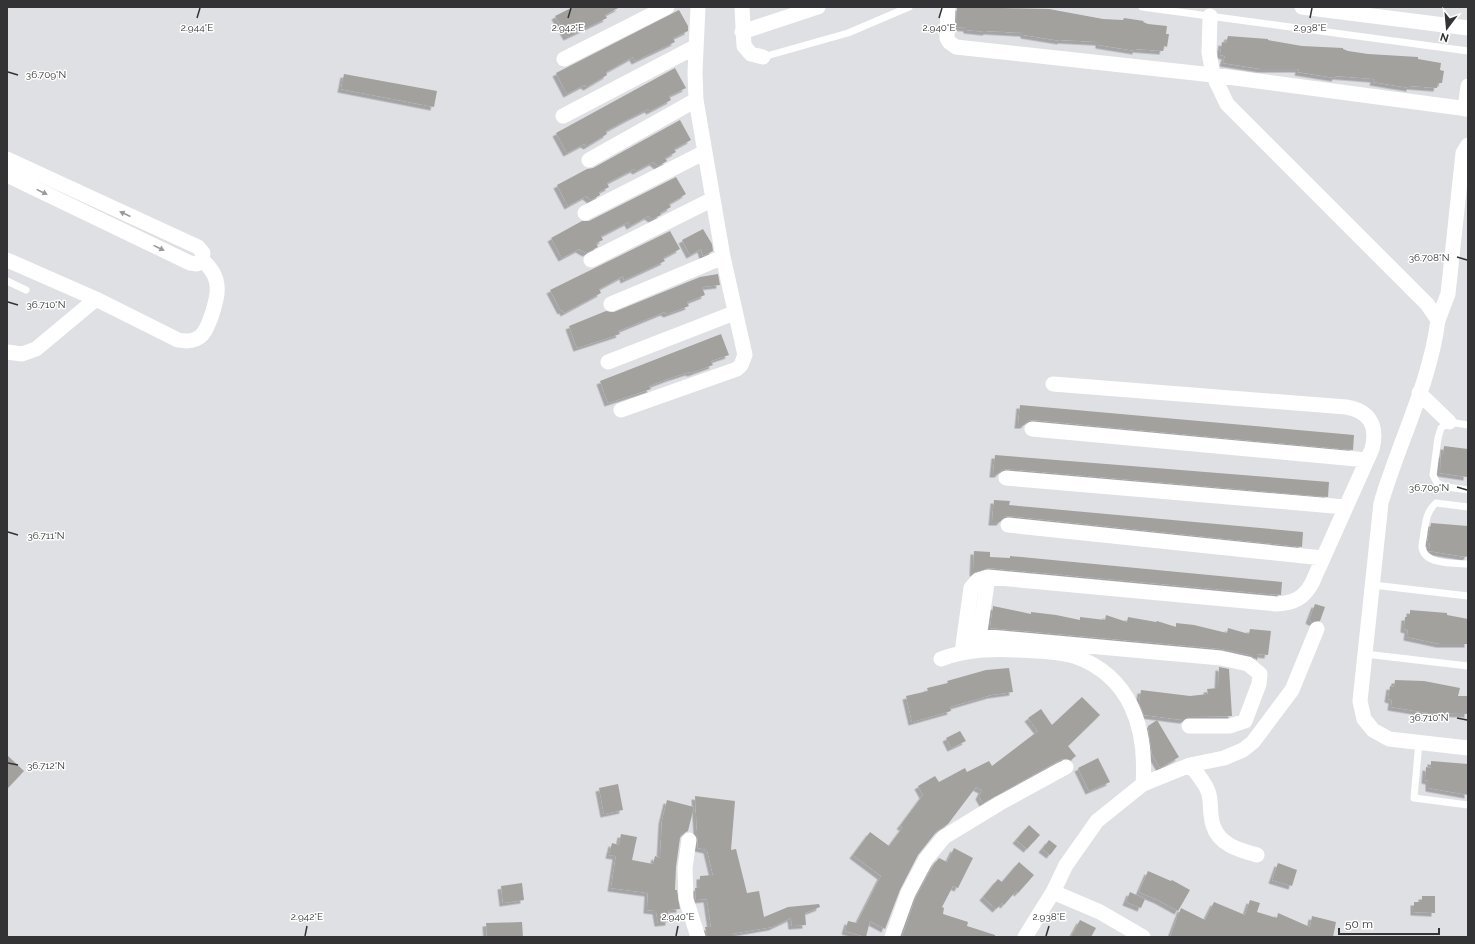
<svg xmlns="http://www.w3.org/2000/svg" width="1475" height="944" font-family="Raleway,sans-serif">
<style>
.building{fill:#a3a19e;filter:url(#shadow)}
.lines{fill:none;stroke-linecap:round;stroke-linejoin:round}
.service{stroke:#fff;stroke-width:7}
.minor{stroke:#fff;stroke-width:15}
.oneway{fill:#99999a}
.ticks{fill:none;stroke:#333335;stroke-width:1.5}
.ticks-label{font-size:10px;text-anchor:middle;fill:#333335;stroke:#fff;stroke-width:3;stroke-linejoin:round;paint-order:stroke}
</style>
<defs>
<filter id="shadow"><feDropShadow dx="-3.5" dy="3.5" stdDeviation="0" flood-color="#0004"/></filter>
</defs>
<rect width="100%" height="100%" fill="#dfe0e3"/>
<path class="building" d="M 573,7 L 620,7 L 605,15 L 607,18 L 567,37 L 555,16 Z
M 957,7 L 1049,9 L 1103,19 L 1123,20 L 1124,18 L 1144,21 L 1143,22 L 1148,24 L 1167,26 L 1166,34 L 1169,34 L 1167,47 L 1164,46 L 1163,51 L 1136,49 L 1136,51 L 1099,45 L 1099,42 L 1061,40 L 1061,41 L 1024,35 L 1024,33 L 987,31 L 986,32 L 967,30 L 967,28 L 956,27 Z
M 679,10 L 688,26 L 688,31 L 673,38 L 675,42 L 635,61 L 633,57 L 606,72 L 607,75 L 587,87 L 584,85 L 567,94 L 556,73 Z
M 1228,36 L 1268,39 L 1268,40 L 1273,41 L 1302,46 L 1343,48 L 1343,49 L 1348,51 L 1368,54 L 1418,57 L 1418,59 L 1441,63 L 1440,70 L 1444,71 L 1442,83 L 1438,83 L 1437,88 L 1410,86 L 1410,88 L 1373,82 L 1374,79 L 1336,76 L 1335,78 L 1298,72 L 1299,69 L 1261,69 L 1223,63 L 1225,56 L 1220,55 L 1222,42 L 1226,43 Z
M 675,68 L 686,88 L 669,96 L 671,100 L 650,111 L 648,109 L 630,118 L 606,131 L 607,134 L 587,146 L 584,144 L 567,153 L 556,133 Z
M 344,74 L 437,91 L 434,107 L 341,89 Z
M 680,120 L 691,140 L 674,149 L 676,152 L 665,158 L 667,161 L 658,166 L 653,162 L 636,171 L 634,169 L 607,183 L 609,187 L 599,192 L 600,195 L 591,200 L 586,196 L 568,206 L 557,185 L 587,169 L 593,168 Z
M 676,177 L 686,194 L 669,204 L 671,207 L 660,213 L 661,215 L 652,219 L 648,216 L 630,226 L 628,222 L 601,236 L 603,240 L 596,243 L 598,247 L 586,253 L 579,249 L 562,258 L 551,238 L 582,221 L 589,221 Z
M 703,229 L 712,244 L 713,251 L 703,256 L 701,249 L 690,255 L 682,240 Z
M 670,231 L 680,249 L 663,258 L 665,261 L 624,280 L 623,276 L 599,289 L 601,293 L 564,313 L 563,310 L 561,311 L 550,290 Z
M 718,274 L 720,285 L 702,287 L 705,295 L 687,302 L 689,306 L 667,314 L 664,312 L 618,331 L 620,334 L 577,348 L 569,326 L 606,311 L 614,312 L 700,277 Z
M 721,334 L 729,355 L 711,361 L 713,365 L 691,373 L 689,372 L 670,378 L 649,386 L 651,389 L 608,403 L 600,381 Z
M 1020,405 L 1354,435 L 1353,450 L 1033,420 L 1028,421 L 1024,425 L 1018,425 Z
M 1444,446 L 1468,449 L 1467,477 L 1440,473 L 1441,453 L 1443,454 Z
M 995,455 L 1329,482 L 1328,497 L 1007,469 L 1002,470 L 998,474 L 993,474 Z
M 994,500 L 1010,501 L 1009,505 L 1303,532 L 1302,547 L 1009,516 L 1004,517 L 1000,522 L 992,522 Z
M 1431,523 L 1468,526 L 1468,555 L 1466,557 L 1429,551 L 1430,543 L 1427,543 Z
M 974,551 L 990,552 L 990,557 L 1010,558 L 1010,556 L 1282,582 L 1281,595 L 989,568 L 973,573 Z
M 1315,604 L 1325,607 L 1320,621 L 1312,622 L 1309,620 Z
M 993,606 L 1031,614 L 1031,612 L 1056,615 L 1080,620 L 1080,617 L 1105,620 L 1106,615 L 1127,622 L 1128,617 L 1156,622 L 1157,621 L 1176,627 L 1176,623 L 1194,625 L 1227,633 L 1228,628 L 1249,634 L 1250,629 L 1271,631 L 1268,655 L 1258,654 L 1257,660 L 1250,655 L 1222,649 L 990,628 Z
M 1410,610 L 1447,613 L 1447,615 L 1468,619 L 1468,644 L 1440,644 L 1407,637 L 1408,630 L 1404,629 L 1405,617 L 1410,617 Z
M 1219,667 L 1229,669 L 1232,716 L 1189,717 L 1183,720 L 1144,715 L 1139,703 L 1141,690 L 1190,696 L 1208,694 L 1207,689 L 1218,688 Z
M 1009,668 L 1013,692 L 991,695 L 950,707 L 951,711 L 912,722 L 906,696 L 928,691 L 927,688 L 948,683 L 947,681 L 986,670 Z
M 1395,680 L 1424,681 L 1460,688 L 1458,696 L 1468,696 L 1468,714 L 1428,713 L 1391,707 L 1392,700 L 1388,699 L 1390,686 L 1394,687 Z
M 1082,697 L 1100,715 L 1068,746 L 1076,756 L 1071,760 L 1062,759 L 983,803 L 979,796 L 982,790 L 976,787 L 948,824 L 937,831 L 918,855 L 900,890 L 885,929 L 870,921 L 866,937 L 845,931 L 848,921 L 857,923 L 881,876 L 853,855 L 870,832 L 889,846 L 903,827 L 900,826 L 923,795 L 918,786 L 935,776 L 939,782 L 965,768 L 967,772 L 989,761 L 992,766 L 1038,731 L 1028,718 L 1041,709 L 1052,725 Z
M 1157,720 L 1179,757 L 1160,768 L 1152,754 L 1148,726 Z
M 960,731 L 966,741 L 951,748 L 946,738 Z
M 7,755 L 24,771 L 7,789 Z
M 1098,758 L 1110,782 L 1089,791 L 1078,768 Z
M 1431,761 L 1468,764 L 1468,795 L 1429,788 L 1429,781 L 1425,780 L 1426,767 L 1431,768 Z
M 618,784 L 623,810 L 604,814 L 599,788 Z
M 695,796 L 735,801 L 731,850 L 736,849 L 747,893 L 759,891 L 764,917 L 788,907 L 819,904 L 820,907 L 805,913 L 806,925 L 792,926 L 791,918 L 772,927 L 731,934 L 731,937 L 707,937 L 705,927 L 711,927 L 707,899 L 696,900 L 695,888 L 700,887 L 700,876 L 713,875 L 707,850 L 698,848 Z
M 667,800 L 694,807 L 688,831 L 682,834 L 680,838 L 676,867 L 675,890 L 677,890 L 680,909 L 668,910 L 669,922 L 658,923 L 656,911 L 647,910 L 648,893 L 611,888 L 616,856 L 609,855 L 612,843 L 619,845 L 621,834 L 637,837 L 632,860 L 653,864 L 655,856 L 660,858 L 662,821 Z
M 1029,825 L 1040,835 L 1027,849 L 1016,840 Z
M 1049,840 L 1057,846 L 1050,855 L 1042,849 Z
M 954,848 L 973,858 L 958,888 L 953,886 L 942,907 L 944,908 L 943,914 L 968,922 L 967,926 L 995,935 L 995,937 L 902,937 L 916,897 L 934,864 L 939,858 L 947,862 Z
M 1019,862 L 1034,875 L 1018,893 L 1016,891 L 1004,905 L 1002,903 L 996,909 L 983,897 L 998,879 L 1002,882 Z
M 1278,863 L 1297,870 L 1292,886 L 1272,880 Z
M 1148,871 L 1171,881 L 1172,880 L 1190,890 L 1178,911 L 1158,900 L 1139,892 Z
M 522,883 L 524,900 L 503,903 L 501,886 Z
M 1130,892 L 1145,899 L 1141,908 L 1126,902 Z
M 1422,896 L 1435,896 L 1435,913 L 1414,912 L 1414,902 L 1422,902 Z
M 1250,900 L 1260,903 L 1257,912 L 1277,918 L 1278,913 L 1310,927 L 1312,916 L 1336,922 L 1333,937 L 1170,937 L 1181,908 L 1205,920 L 1214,902 L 1245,915 Z
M 1080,920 L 1096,928 L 1091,937 L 1071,937 Z
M 522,922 L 523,937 L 487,937 L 486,923 Z"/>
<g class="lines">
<path class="service" d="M 1142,7 L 1468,51
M 763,57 L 848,33 L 909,7
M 7,281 L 26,290
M 1468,425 L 1449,422 L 1441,428 L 1438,438 L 1433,475 L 1437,483 L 1447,487 L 1468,490
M 1468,507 L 1436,503 C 1427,511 1426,520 1424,532 C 1424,536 1422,542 1422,547 C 1424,565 1455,563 1468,564
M 1373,585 L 1468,596
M 1365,654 L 1468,666
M 1419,742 L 1414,798 L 1468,805"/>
<path class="minor" d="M 742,7 L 744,46 L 751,54 L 763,57
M 948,7 L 947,38 L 949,42 L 956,47 L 1213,75 L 1468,109
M 1302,7 L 1468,28
M 1210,16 L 1209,52 L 1213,75 L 1227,104 L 1427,304 L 1438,320 C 1430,383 1399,442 1381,503 L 1360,701 L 1364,719 L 1373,730 L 1389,739 L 1468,748
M 742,32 L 818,7
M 564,59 L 667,7
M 1465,109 L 1468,86
M 563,116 L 695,47
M 7,159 L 198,247 L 203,253 L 202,260 L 197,264 L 190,263 L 7,175
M 589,160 L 696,100
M 585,213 L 705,152
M 7,260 L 96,299 L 178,340 C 202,345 207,330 213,311 C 216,300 219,291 216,280 C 214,272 209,266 202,260
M 591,260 L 713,199
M 611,304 L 723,257
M 1438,320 L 1448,294 L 1463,153 L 1468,145
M 7,352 L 22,354 L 36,349 L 96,299
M 608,362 L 734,313
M 1419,393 L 1449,422
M 621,410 L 737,369 L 741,365 L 745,355 L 723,257 L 696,100 L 695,72 L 698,7
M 1032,429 L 1367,460
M 1006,478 L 1345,507
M 1008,525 L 1323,558
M 979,636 L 1221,658 L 1248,664 L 1260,674 L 1259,684 L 1245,721 L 1230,726 L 1189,726
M 978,645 L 988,577
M 962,652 L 971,588 L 978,580 L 988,577 L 1277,604 C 1294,603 1304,598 1312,583 L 1372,449 C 1378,426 1370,411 1346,407 L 1053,384
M 941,659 C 967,649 992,649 1019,650 C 1037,651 1057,651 1074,656 C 1131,676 1147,728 1143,784
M 1190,765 C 1197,773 1204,781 1208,791 C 1212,801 1209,814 1213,825 C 1219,845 1239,850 1257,855
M 689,840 L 685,868 L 686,899 L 698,937
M 1053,892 L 1100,912 L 1143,937
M 892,937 L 908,893 L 926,859 L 944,837 L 1000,803 L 1066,767
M 1025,937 L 1053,892 L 1066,865 L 1097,821 L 1143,784 L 1190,765 L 1224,758 L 1243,750 L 1253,742 L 1292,690 L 1317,629"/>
</g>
<defs><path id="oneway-solid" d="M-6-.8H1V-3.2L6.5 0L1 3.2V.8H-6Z"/></defs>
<g class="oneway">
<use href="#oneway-solid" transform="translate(42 192) rotate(26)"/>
<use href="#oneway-solid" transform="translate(125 214) rotate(-155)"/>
<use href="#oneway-solid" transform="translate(159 248) rotate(26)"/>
</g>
<path class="ticks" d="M 197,18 L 200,8M 568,18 L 571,8M 939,18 L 942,8M 1310,18 L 1312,8M 8,72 L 18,75M 1457,257 L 1467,260M 8,302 L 18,305M 1457,487 L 1467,490M 8,532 L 18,535M 1457,718 L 1467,720M 8,763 L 18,765M 305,936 L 307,926M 676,936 L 678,926M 1046,936 L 1049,926"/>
<g class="ticks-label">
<text x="197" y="31">2.944°E</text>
<text x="568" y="31">2.942°E</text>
<text x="939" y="31">2.940°E</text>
<text x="1310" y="31">2.938°E</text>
<text x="46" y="78">36.709°N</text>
<text x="1429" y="261">36.708°N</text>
<text x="46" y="308">36.710°N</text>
<text x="1429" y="491">36.709°N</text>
<text x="46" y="539">36.711°N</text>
<text x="1429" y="721">36.710°N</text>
<text x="46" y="769">36.712°N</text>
<text x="307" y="920">2.942°E</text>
<text x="678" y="920">2.940°E</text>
<text x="1049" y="920">2.938°E</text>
</g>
<rect width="1475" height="944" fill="none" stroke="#333335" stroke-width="16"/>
<g transform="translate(1447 28) rotate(196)" stroke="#ffffff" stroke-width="3" paint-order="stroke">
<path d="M0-3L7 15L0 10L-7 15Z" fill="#333335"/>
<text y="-6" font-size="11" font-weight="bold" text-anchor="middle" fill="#333335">N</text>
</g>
<path d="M1339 928v6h100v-6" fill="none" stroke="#333335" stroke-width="2"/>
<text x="1345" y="928" font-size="12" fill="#333335" stroke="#ffffff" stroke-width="3" paint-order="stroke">50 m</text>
</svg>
